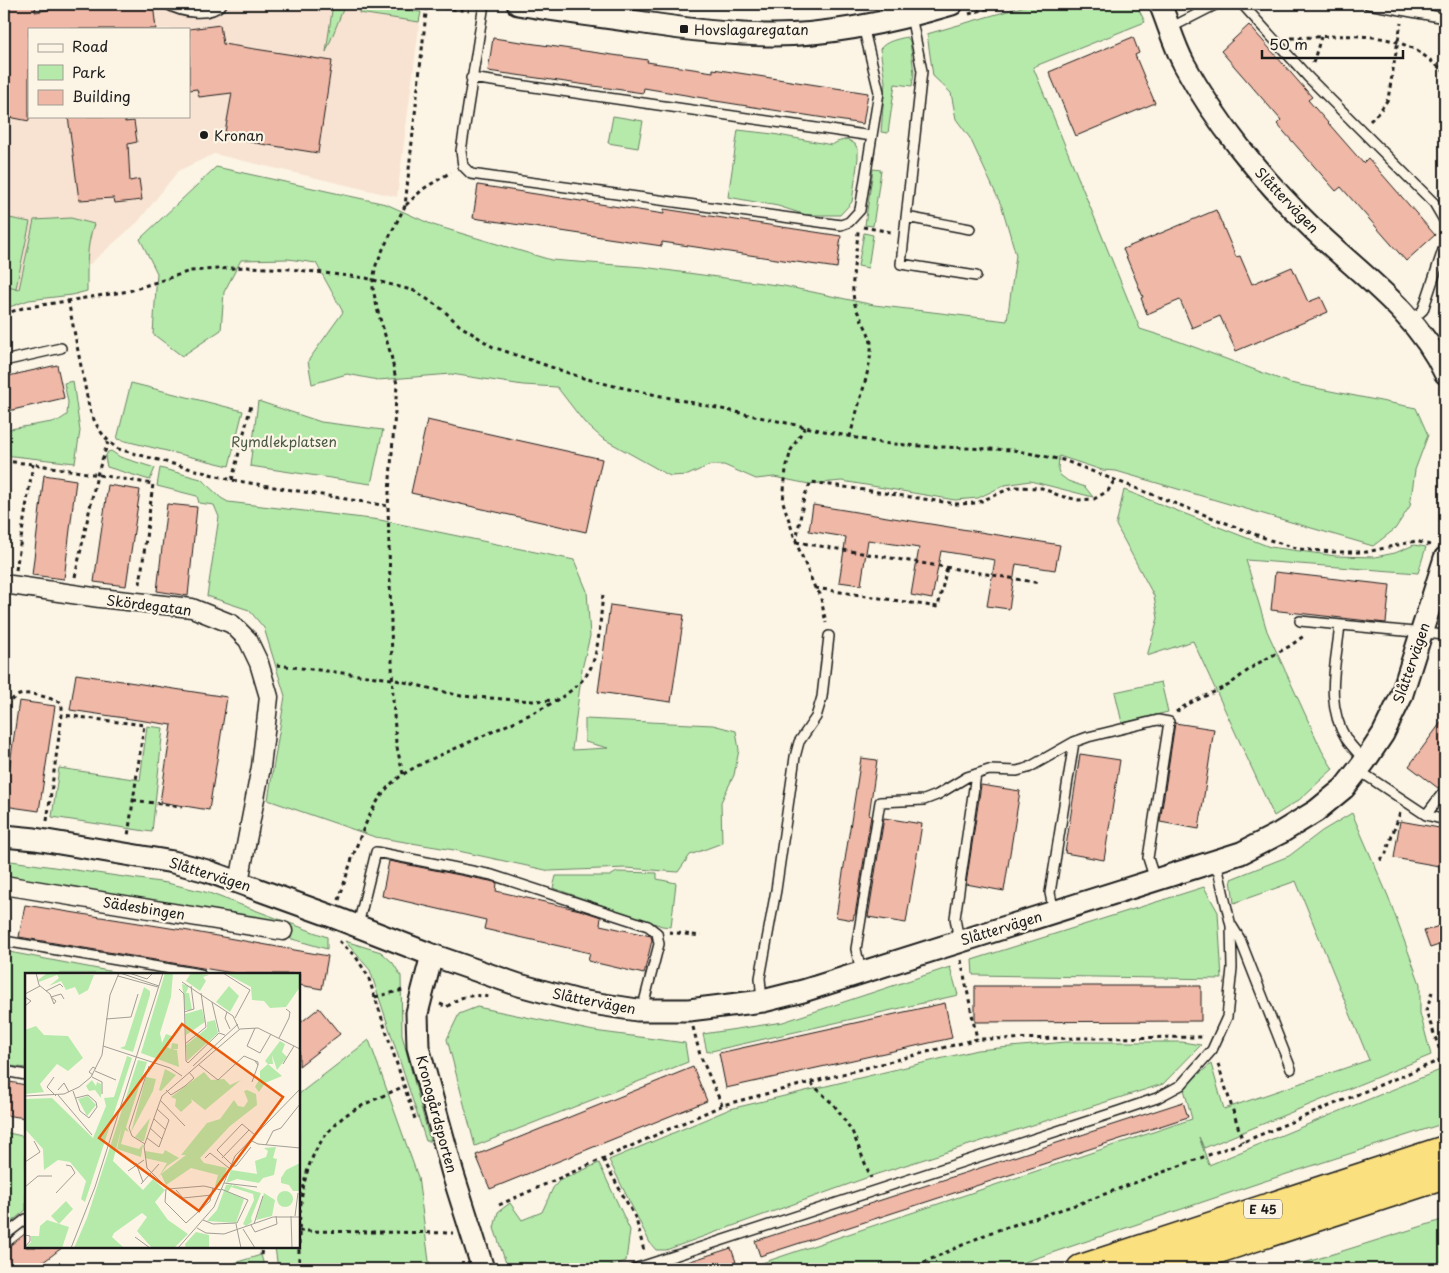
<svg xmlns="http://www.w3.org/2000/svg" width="1449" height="1273" font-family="'Playpen Sans',sans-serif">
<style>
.built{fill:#f8e3d2;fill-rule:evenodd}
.green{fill:#b6eaab;stroke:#698364}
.building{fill:#f0b8a6;stroke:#1c1c1c}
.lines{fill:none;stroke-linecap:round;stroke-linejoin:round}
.service-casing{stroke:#1c1c1c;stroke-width:12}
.minor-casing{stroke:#1c1c1c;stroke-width:21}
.tertiary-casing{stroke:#1c1c1c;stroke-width:25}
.trunk-casing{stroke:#1c1c1c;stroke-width:31}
.path{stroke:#1c1c1c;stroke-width:3;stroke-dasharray:4 4;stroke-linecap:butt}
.service{stroke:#fcf5e5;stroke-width:9}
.minor{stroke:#fcf5e5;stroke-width:18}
.tertiary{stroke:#fcf5e5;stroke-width:21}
.trunk{stroke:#fbe080;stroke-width:28}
.poi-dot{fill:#1c1c1c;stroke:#fcf5e5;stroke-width:2}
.labels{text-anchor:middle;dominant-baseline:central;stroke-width:4.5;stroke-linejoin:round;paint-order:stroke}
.shield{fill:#fcf5e5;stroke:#5f5d58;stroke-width:1}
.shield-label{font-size:12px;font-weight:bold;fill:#1c1c1c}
.poi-label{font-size:14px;fill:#1c1c1c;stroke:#fcf5e5;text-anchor:start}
.street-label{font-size:14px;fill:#1c1c1c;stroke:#fcf5e5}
.park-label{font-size:14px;fill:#4a5a47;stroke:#fcf5e5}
.inset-road{fill:none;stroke:#a29e95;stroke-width:1}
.view{fill:#e8590c;fill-opacity:0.15;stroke:#e8590c;stroke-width:2.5}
.inset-edge{fill:none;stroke:#1c1c1c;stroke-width:2.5}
</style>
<rect width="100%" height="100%" fill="#fcf5e5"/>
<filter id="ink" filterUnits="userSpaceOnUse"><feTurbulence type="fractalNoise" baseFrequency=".02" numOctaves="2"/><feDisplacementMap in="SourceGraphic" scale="10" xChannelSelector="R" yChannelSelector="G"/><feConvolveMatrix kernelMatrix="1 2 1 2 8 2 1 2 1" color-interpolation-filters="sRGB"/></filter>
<g filter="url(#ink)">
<path class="built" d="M 4,4 L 369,4 L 421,12 L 397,197 L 214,154 L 178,171 L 138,222 L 67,284 L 4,294 ZM 29,29 L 189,29 L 189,116 L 29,116 Z"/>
<path class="green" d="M 333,4 L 342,4 L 344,7 L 326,52 Z
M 1032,4 L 1136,4 L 1145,22 L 1033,67 L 1140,329 L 1178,341 L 1290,383 L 1416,408 L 1428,435 L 1415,470 L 1410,506 L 1395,529 L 1373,546 L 1116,471 L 1102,470 L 1059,456 L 1058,470 L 1060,475 L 1068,481 L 1085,487 L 1093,497 L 1030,481 L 1005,485 L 978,498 L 955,500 L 842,481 L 809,484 L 774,477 L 756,479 L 724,465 L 710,465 L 688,475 L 670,476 L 602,438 L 584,422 L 557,387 L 523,385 L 451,374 L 378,380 L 347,374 L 312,384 L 308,361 L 343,312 L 316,263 L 288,259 L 241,260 L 224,292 L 221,330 L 182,356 L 153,334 L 157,273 L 140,239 L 216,167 L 386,204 L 433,225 L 551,260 L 643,267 L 784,286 L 874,305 L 1007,321 L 1016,255 L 1002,207 L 970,138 L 956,119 L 951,93 L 933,76 L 927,34 Z
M 360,5 L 421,12 L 419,22 L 359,13 Z
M 907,37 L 910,41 L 914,73 L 912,86 L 895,84 L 888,133 L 881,132 L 885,82 L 880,49 C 886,41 898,39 907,37 Z
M 613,116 L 643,121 L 638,148 L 608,143 Z
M 738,130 L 773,134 L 832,145 L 837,142 L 847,139 L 855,144 L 858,150 L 858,158 L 852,202 L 840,215 L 806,215 L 778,206 L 728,197 Z
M 873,169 L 881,170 L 873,226 L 865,225 Z
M 4,217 L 30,222 L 16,288 L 4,285 Z
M 71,218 L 94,224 C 86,246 87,268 87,291 L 72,295 L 29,300 L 4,309 L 4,287 L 19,289 L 34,220 Z
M 864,233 L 873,235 L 868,268 L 858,266 Z
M 73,381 L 80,431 L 75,463 L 4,455 L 4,430 L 58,421 L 67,415 L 68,402 L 64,383 Z
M 131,383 L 243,411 L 229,466 L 117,439 Z
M 258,401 L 321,422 L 383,430 L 371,484 L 250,466 Z
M 111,451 L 120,457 L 155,468 L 150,480 L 107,467 L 105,457 L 108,452 Z
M 160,468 L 201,479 L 221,498 L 228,502 L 380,520 L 574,560 L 587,591 L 590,636 L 582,669 L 572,750 L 608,748 L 585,742 L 585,719 L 713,725 L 736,731 L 739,750 L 734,775 L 721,802 L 722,843 L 690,855 L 678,872 L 626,868 L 550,871 L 454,850 L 375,837 L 268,800 L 285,696 L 264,628 L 249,610 L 207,596 L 219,517 L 214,505 L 199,503 L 197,496 L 157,486 Z
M 1124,490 L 1270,547 L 1336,556 L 1375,557 L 1395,553 L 1414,545 L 1426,547 L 1418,573 L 1246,560 L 1267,631 L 1322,751 L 1333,769 L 1299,800 L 1274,816 L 1193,641 L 1147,656 L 1158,618 L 1154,596 L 1116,525 Z
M 1161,682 L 1168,712 L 1122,723 L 1115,692 Z
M 147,726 L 163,728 L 152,832 L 52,817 L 59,768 L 140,780 Z
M 1352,813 L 1388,896 L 1420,984 L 1420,1013 L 1431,1055 L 1204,1148 L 1199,1137 L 1209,1165 L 1445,1068 L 1445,1123 L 1262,1182 L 1004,1269 L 744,1269 L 1192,1119 L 1184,1089 L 1193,1079 L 1211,1064 L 1224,1109 L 1369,1060 L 1296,881 L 1234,903 L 1231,879 L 1289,856 L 1322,831 Z
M 4,860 L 167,883 L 209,893 L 327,937 L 327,949 L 187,909 L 4,879 Z
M 617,872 L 657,873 L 657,879 L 676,883 L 671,927 L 662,926 L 553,888 L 556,876 L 610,876 Z
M 1204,887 L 1218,912 L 1222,979 L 973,975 L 972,960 Z
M 345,941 L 381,952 L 393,963 L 401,976 L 402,1035 L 430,1141 L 426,1141 L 370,970 Z
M 4,951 L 124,974 L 26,974 L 26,1068 L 4,1065 Z
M 950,967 L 958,995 L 707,1052 L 703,1034 L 783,1022 Z
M 477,1007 L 594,1031 L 685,1043 L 688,1062 L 475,1146 L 447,1039 L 459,1014 Z
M 369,1040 L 418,1177 L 430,1269 L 278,1269 L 275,1247 L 299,1247 L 299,1094 Z
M 1066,1042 L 1182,1042 L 1201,1045 L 1163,1084 L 877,1174 L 666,1250 L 656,1250 L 650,1243 L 609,1160 L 730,1109 L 977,1050 Z
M 4,1132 L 26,1137 L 26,1210 L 4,1228 Z
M 599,1163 L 630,1230 L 626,1261 L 601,1269 L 508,1269 L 494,1228 L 498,1212 L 510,1203 L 522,1220 L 542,1212 L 553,1188 L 559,1181 Z
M 1445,1219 L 1445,1269 L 1285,1269 Z
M 261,1255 L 265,1269 L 214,1269 Z"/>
<path class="building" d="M 4,4 L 36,4 L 35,12 L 58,8 L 67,4 L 153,4 L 156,29 L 29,29 L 29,121 L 4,116 Z
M 220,25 L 223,44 L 332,61 L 318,153 L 224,138 L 232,93 L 199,97 L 197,89 L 189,90 L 189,29 Z
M 1249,25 L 1312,97 L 1308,100 L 1363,163 L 1368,158 L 1435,235 L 1406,261 L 1341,187 L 1336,191 L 1277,124 L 1281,120 L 1221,51 Z
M 1133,37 L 1139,53 L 1135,55 L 1155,103 L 1076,136 L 1049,72 Z
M 493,38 L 648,60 L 647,62 L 713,72 L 713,69 L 868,93 L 863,124 L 709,100 L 709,99 L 644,88 L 643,93 L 488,71 Z
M 68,116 L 124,116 L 125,122 L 134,121 L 137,142 L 128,144 L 130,181 L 139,179 L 142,200 L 115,203 L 114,198 L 79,200 Z
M 478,185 L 664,214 L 664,209 L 841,236 L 837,268 L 662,242 L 662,246 L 473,218 Z
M 1216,210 L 1236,257 L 1240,256 L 1252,284 L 1292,267 L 1308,302 L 1321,297 L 1328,312 L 1236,351 L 1220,316 L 1192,328 L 1180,300 L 1147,314 L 1141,298 L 1143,297 L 1123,249 Z
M 57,365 L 64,398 L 4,412 L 4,377 Z
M 427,420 L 602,459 L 586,532 L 411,493 Z
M 44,475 L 76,480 L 64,579 L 32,575 Z
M 108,485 L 140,490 L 126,586 L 94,582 Z
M 167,504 L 197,507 L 188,596 L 157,591 Z
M 813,505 L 1060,545 L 1055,570 L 1016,564 L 1009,609 L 987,606 L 995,560 L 941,551 L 932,599 L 911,595 L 919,548 L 868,540 L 861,585 L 839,582 L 846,537 L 809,531 Z
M 1275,572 L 1390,585 L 1386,623 L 1271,610 Z
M 610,605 L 684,615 L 671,702 L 598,692 Z
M 76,674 L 227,697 L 209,810 L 160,802 L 172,725 L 70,710 Z
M 19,701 L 55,706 L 39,811 L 4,806 Z
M 1445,717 L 1445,781 L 1438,788 L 1409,766 Z
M 1175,723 L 1214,729 L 1199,829 L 1160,822 Z
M 1080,754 L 1120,760 L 1104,860 L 1065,853 Z
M 861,758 L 877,760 L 869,815 L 871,816 L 855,915 L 854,915 L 853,920 L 836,917 Z
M 981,785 L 1020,791 L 1004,891 L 966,884 Z
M 884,818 L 922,824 L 906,923 L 868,917 Z
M 1400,821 L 1445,829 L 1445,867 L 1394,858 Z
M 389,861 L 490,881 L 497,883 L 496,891 L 580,910 L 601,917 L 600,925 L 651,936 L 652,940 L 644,974 L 588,961 L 590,953 L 484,929 L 486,920 L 382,896 Z
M 25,905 L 189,931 L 328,956 L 322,989 L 299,985 L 299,974 L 238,974 L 19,937 Z
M 1445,924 L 1445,943 L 1430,948 L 1424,931 Z
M 975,986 L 1201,986 L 1201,1021 L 975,1022 Z
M 945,1003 L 952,1038 L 726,1088 L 719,1053 Z
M 319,1008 L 340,1034 L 299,1066 L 299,1024 Z
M 693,1067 L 707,1101 L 490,1189 L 476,1155 Z
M 4,1081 L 26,1085 L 26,1118 L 4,1115 Z
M 1183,1102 L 1188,1117 L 760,1256 L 755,1241 Z
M 26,1233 L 26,1247 L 63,1247 L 34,1269 L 4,1269 L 4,1250 Z
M 731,1248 L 736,1262 L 713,1269 L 675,1269 L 675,1266 Z"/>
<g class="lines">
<g class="service-casing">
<path id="service" d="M 167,4 C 182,13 209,17 222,4
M 484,4 L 461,151 L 463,166 L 471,174 L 841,225 L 849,222 L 860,210 L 879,92 L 863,26
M 885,4 L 889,20
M 1242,4 L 1308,77 L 1434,203 L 1445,222 L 1445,226
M 1368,4 L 1445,18
M 911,16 L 922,71 L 901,264 L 976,276
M 1170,28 L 1217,4
M 471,78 L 872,136
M 906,217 L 970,229
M 1411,321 L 1423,310 L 1445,244
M 4,361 L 61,348
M 1300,621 L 1445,635
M 1340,625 C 1336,664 1324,704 1347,740 C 1352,747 1359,754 1365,761
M 1358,770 L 1426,815 L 1445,820
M 1426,815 L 1445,790
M 1054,912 L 1050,893 L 1074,742
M 358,925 L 376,852 L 492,875 L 648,926 L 657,933 L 659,944 L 642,1010
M 1232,926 L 1240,939 L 1291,1069
M 4,941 L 200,974
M 959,941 L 955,918 L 976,774
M 861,972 L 856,949 L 880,802 L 924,800 L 937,795 L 967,777 L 989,770 L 1017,771 L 1028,768 L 1074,742 L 1088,737 L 1158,720 L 1169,722 L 1148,858 L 1155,880
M 762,1001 L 760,978 L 776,890 L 795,757 L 799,742 L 816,717 L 822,697 L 829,636
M 4,1071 L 26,1075
M 4,1236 L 26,1219
M 634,1269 L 1119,1111 L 1157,1098 L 1181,1085 L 1212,1050 L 1227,1017 L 1232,968 L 1231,926 L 1216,861"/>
</g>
<g class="minor-casing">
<path id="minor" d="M 4,584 L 100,598 L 192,608 L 232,624 L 248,640 L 259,663 L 269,697 L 261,767 L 239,882
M 4,885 L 283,931"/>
</g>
<g class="tertiary-casing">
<path id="tertiary" d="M 518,4 C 558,11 598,16 638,22 C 683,29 728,35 774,35 C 834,35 895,21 952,4
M 1160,4 C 1168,23 1174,45 1184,64 C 1215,121 1261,178 1307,223 C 1355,271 1416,310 1445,373
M 4,836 L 35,839 L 173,862 L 207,871 L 334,917 L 432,955 L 519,985 L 579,1001 L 637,1010 L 689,1010 L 763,1001 L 803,991 L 1241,853 L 1280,833 L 1316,811 L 1344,788 L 1365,761 L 1383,734 L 1401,697 L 1445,558
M 432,955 L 417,1013 L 418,1047 L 453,1174 L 483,1269"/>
</g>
<g class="trunk-casing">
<path id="trunk" d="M 1081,1269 L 1445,1150
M 1157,1269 L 1445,1175"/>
</g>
<path class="path" d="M 412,4 L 469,11
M 969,14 L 1002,4
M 1291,38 C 1331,37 1381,29 1417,51 C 1427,57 1436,65 1445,72
M 1313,63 L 1321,37
M 1370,121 L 1380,111 L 1388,99 L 1401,23
M 406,205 L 423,189 L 451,172
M 863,227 L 891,232
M 68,300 L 89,407 C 95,425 103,438 118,449 L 232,480 L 388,506
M 4,314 L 23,308 L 129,291 L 190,271 L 247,267 L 290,269 L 366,278 L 415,291 L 442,309 L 459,325 L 493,347 L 580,377 L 610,385 L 880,443 L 920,446 L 1013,450 L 1063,460 L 1270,540 L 1299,549 L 1333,552 L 1367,552 L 1416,541 L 1430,545
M 805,427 L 791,450 L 786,469 L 783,502 L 796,542 L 815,588 L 820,594 L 826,623
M 850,437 C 855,414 873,364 871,343 C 869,328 856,315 854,300 C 850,279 857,253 858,231
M 4,461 L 33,464 L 153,484 L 140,584
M 232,480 L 251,405
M 796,542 L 804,497 L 811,482 L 957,504 L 977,503 L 1013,487 L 1042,488 L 1060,496 L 1079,500 L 1094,499 L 1108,491 L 1115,479
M 796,542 L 1040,583
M 16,570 L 33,464
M 75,577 L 97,475 L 108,442
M 815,588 L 938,607 L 947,567
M 277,665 L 392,679 L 461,696 L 532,701 L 555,700
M 4,704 C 10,703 11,699 17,696 C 29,690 48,698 60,702 L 62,707 L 62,715
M 1176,712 L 1186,705 L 1229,685 L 1255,665 L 1290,646 L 1305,635
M 403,774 L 396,743 L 393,700 L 388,506 L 397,385 L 391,355 L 378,312 L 373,289 L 373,280 L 376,265 L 384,247 L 405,206 L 427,4
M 133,800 L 182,807
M 47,821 L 62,715 L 144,725 L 128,836
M 1380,860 L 1385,856 L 1400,813
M 339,900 C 349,867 366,809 390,785 C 408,768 432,759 454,749 C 483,736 512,723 541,709 C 558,700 579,688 589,671 C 600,651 600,617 603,595
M 669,932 L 701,936
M 339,941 L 356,957 L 368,976 L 415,1119
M 961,960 L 977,1039
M 1432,992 L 1426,1011 L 1443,1059
M 375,997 L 403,990
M 440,1004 L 447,1007 C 460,995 473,994 489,997
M 693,1027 L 700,1055 L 722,1105
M 1218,1064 L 1243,1142
M 811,1083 L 834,1105 L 852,1131 L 871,1178
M 603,1159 L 636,1219 L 644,1251
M 499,1205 L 723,1105 L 977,1039 L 1203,1037
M 299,1231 L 453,1233
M 261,1255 L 262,1247
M 299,1269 C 299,1213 296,1153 346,1115 C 362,1104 386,1095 404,1086
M 909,1269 L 989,1233 L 1081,1203 L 1243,1142 L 1445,1058"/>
<use href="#service" class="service"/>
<use href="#minor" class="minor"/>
<use href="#tertiary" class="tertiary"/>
<use href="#trunk" class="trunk"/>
</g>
</g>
<g class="poi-dot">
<rect x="679" y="24" width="10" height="10" rx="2.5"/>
<circle cx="204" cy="135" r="5"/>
</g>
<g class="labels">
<rect class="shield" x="1244" y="1199.5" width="38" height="19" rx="4"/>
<g class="shield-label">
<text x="1263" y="1209">E 45</text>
</g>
<g class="poi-label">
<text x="694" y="29">Hovslagaregatan</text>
<text x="214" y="135">Kronan</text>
</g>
<g class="street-label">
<text transform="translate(1287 200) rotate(46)">Slåttervägen</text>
<text transform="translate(149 605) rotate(7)">Skördegatan</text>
<text transform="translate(1411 663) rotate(-71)">Slåttervägen</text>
<text transform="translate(210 874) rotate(17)">Slåttervägen</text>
<text transform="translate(144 908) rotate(9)">Sädesbingen</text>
<text transform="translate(1001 928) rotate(-17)">Slåttervägen</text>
<text transform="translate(594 1001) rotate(11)">Slåttervägen</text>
<text transform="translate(437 1114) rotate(75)">Kronogårdsporten</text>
</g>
<g class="park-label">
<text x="284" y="441">Rymdlekplatsen</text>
</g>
</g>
<g transform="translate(25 973)">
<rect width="275" height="275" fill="#fcf5e5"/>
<path d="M 140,0 L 148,0 L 146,24 L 135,60 L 137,70 L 141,61 L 147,63 L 144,73 L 139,72 L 146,76 L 147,70 L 153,71 L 153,76 L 147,76 L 152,77 L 154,94 L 116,80 ZM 166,0 L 184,2 L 178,4 L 181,8 L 175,18 L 161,8 ZM 200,0 L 275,0 L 275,14 L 261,34 L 245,35 L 239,28 L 227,27 L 226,14 ZM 21,1 L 69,2 L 63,17 L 54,22 L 50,14 L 41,17 L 36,8 L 24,13 L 34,5 L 32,2 L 14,9 L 13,7 ZM 157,11 L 164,13 L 161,20 L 164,20 L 167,37 L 160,37 ZM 204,13 L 214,23 L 205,39 L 191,29 ZM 119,14 L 125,18 L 125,22 L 108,79 L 95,75 L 100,73 ZM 177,36 L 180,49 L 161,62 L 160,41 ZM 190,47 L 193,60 L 162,88 L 161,72 L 182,55 L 182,49 ZM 11,53 L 19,62 L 43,63 L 58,85 L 43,98 L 32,91 L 15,111 L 19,119 L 0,121 L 0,57 ZM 255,68 L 260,71 L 257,79 L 262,84 L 252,97 L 247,82 L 248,91 L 243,91 L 257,103 L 240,110 L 234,119 L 230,114 L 235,105 L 235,98 L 243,91 L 240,88 ZM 102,83 L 107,85 L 60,229 L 56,226 L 61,208 L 45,189 L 33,187 L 19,197 L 18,176 L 0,156 L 0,126 L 27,125 L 68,165 L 81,133 L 79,125 L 89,124 ZM 113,87 L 122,89 L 101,154 L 104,159 L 100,157 L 96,171 L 114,176 L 118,171 L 116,184 L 92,176 L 97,153 L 88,188 L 118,217 L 128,206 L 140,217 L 130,229 L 143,247 L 163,261 L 149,275 L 127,275 L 112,258 L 122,244 L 117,240 L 89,260 L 87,264 L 99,275 L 49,275 L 62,245 ZM 140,96 L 151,102 L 136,118 L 134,117 ZM 179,99 L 186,107 L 199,106 L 205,112 L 216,107 L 180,137 L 166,126 L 167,129 L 156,139 L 150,133 L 151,126 L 146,124 ZM 121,104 L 131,106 L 128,118 L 106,159 ZM 67,107 L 71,113 L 72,109 L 76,111 L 76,125 L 70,117 L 64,118 L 61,113 ZM 222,117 L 231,121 L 232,132 L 205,153 L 175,185 L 179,190 L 202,195 L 195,213 L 190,213 L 193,202 L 166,195 L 141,212 L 136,201 L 161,182 L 156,182 L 182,150 L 195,146 L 209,127 L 213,133 L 219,134 L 223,128 L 219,118 ZM 63,123 L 71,132 L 62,143 L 53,126 ZM 125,145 L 119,168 L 116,168 L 110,164 ZM 251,174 L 248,185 L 252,186 L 249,202 L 238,205 L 234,210 L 212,206 L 201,210 L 206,197 L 232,201 L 230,188 L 241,184 L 243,178 L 239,175 ZM 140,177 L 154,185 L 142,193 L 133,205 L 142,190 L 120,185 L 120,178 L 138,181 ZM 275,190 L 275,218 L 268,218 L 264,212 L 256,210 L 256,205 L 261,197 ZM 208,211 L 203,219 L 219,226 L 211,250 L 182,248 L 192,237 L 201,212 ZM 209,212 L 236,220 L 226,245 L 227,249 L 221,253 L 218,251 L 229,227 L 228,221 L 206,214 ZM252 226a8 8 0 1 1 16 0a8 8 0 1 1-16 0ZM 239,220 L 250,227 L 247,243 L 231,247 ZM 41,228 L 48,236 L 34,251 L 26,243 ZM 22,247 L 44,254 L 37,275 L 0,275 L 6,269 L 6,263 L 14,263 L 15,253 ZM 171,259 L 184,262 L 184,275 L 161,275 L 160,271 Z" fill="#b6eaab"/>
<path class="inset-road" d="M 11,0 L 14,12 L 25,21 L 29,31M 70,0 L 88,0M 95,0 L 134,13M 104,0 L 122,6 L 128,0M 198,0 L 225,17 L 210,45M 93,3 L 133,14M 157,9 L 208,43 L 214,56M 154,16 L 159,21 L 161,88 L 163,90 L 194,60 L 200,62M 21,18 L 35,11 L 38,14M 0,21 L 15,13M 0,24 L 6,28 L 0,33M 187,29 L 194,59M 29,31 L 31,28 L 26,24 L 36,21 L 39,26M 159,39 L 169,36 L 166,13M 202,39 L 200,45 L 205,56M 81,46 L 106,44 L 113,21M 230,55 L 222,73 L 235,80 L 246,61M 254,65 L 264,45 L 265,39 L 261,36M 160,71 L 181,54 L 176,20M 78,73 L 145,95 L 157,103M 258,91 L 269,73M 174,92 L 193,107 L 219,83 L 233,89 L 233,92 L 230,88M 168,93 L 213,51M 70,98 L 91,107M 68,102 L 64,99 L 68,94 L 71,96M 29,104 L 22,114 L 31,123M 67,104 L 77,109 L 77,121M 227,109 L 233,92M 33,117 L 39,110 L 44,119M 141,117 L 146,122 L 160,113 L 169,105 L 164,99M 48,118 L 55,138 L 64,145 L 72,134 L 71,129 L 63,122 L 51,125M 33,122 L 67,162M 0,123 L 39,121 L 54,114 L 66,104 L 77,82 L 85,22 L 94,0M 135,127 L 160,153M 129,146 L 141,157M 125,155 L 137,166M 122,165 L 134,174 L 144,147 L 132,136M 225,167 L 233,171 L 275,175M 120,171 L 107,163 L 104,155 L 124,93M 241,172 L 248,158 L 256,155 L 275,131M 180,185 L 185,180 L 204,195M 197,185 L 224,157M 0,189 L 15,179 L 9,168M 111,190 L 118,209M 206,191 L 192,177 L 217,151 L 230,162M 205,193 L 211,193 L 226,174M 103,198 L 119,187M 199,210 L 232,214M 116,211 L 134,191M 0,214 L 13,203 L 27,203M 141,216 L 140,229 L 161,250 L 185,228 L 188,215M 151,217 L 158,225 L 187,222M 196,217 L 179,213 L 143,216 L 122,195 L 119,173 L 137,123 L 215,56 L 233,55 L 275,76M 31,220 L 50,200 L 46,193 L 41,192M 266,243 L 267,275M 270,243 L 273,220M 178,247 L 188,251 L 212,250 L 223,227 L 196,216M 211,251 L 216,275M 229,251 L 238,223M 226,252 L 230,259 L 252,251 L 251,243M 172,255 L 181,260 L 199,261 L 248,244 L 275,244M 218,256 L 230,275M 0,262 L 5,263 L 5,268 L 0,274M 110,264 L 125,275M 46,275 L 70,214 L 138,0M 153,275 L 189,234 L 210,183 L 275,116"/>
<path class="view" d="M 157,51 L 258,124 L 174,238 L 74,165 Z"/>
<rect width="275" height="275" class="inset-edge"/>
</g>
<rect width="1449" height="1273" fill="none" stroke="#fcf5e5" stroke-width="20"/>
<rect x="10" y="10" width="1429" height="1253" fill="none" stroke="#1c1c1c" stroke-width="2" filter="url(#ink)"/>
<rect x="28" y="28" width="162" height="90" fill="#fcf5e5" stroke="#a29e95"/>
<rect x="38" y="44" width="25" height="8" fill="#fcf5e5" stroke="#a29e95"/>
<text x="72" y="52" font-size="15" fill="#1c1c1c">Road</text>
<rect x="38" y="65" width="25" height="15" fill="#b6eaab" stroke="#a29e95"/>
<text x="72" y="78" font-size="15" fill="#1c1c1c">Park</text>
<rect x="38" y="90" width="25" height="15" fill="#f0b8a6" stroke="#a29e95"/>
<text x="72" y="102" font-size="15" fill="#1c1c1c">Building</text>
<path d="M1262 50v8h141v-8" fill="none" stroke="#1c1c1c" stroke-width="2.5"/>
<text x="1269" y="50" font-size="15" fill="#1c1c1c" stroke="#fcf5e5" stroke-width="4" paint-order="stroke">50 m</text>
</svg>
